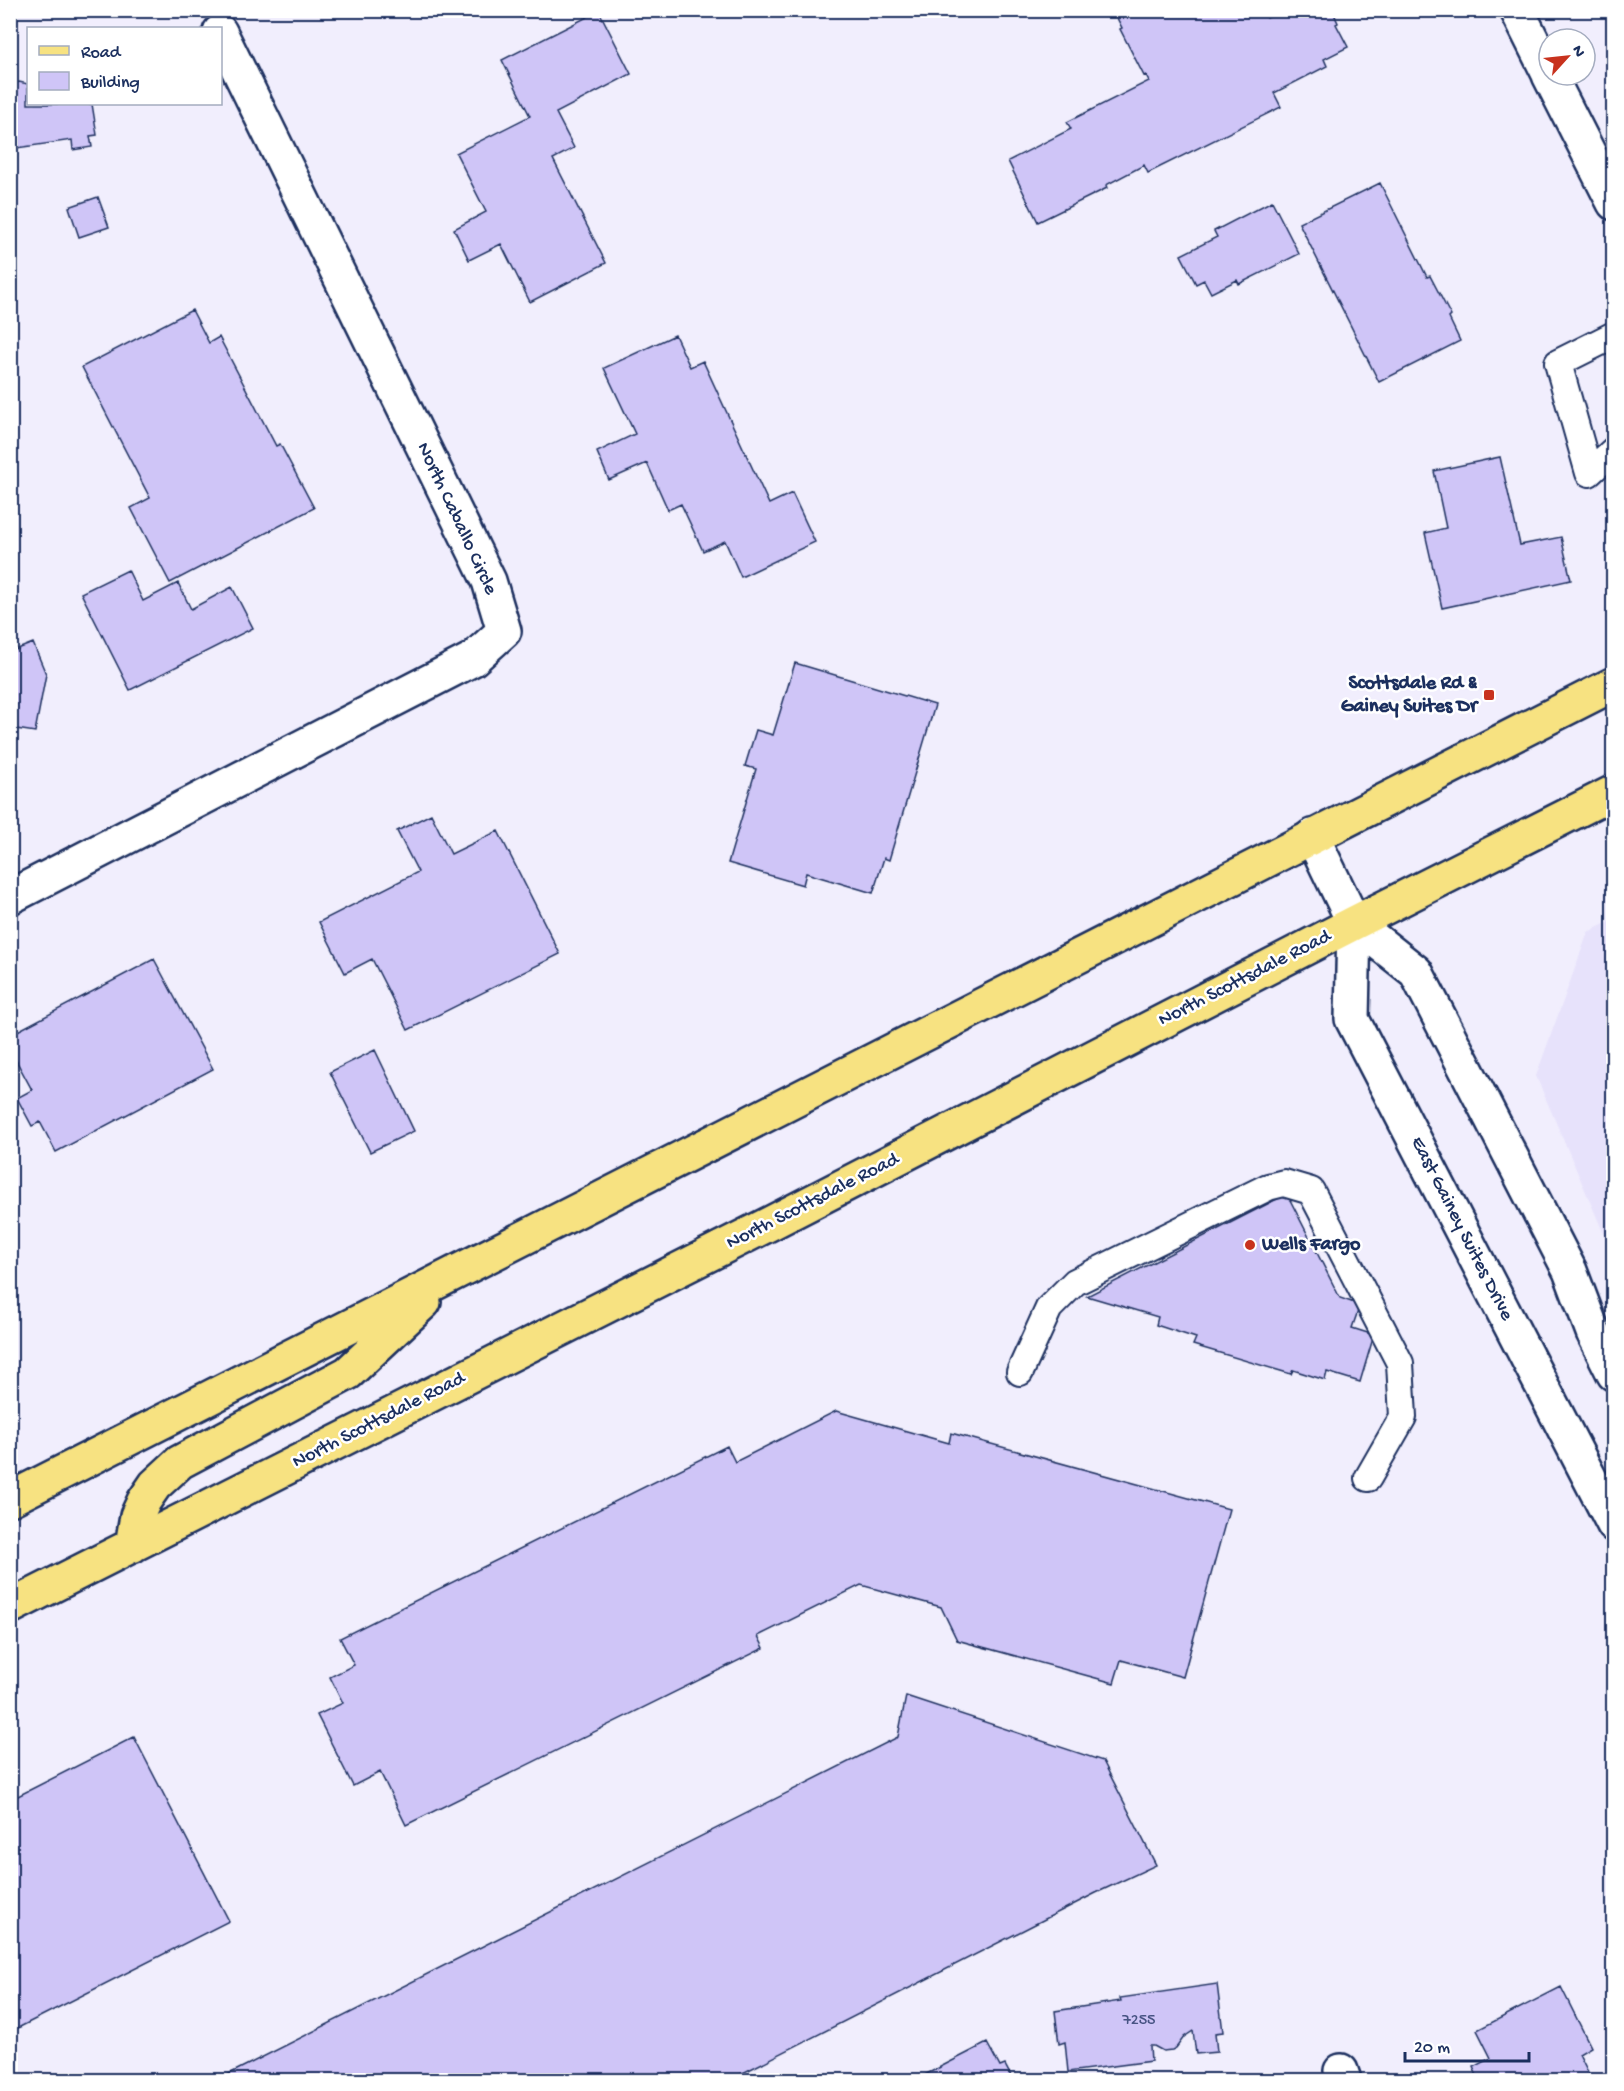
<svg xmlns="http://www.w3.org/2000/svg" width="1624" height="2091" font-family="'Gochi Hand',sans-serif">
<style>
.built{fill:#e7e2fb}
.building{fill:#cfc5f7;stroke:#1b2f5e;stroke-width:1.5}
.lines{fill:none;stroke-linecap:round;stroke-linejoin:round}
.service-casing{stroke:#1b2f5e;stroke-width:30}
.minor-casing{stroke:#1b2f5e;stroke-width:38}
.tertiary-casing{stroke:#1b2f5e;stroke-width:38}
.primary-casing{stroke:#1b2f5e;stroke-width:38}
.service{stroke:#fff;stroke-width:26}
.minor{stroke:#fff;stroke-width:33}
.tertiary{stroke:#fff;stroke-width:33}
.primary{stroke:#f7e281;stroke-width:33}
.poi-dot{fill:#c8321e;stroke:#fff;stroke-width:2}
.labels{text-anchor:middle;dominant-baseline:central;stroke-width:5;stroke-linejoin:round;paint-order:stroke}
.number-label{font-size:16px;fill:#485484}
.street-label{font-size:20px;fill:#1b2f5e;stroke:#fff}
.poi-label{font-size:20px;font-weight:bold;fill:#1b2f5e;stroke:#fff;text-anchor:end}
</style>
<rect width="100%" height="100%" fill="#f1eefd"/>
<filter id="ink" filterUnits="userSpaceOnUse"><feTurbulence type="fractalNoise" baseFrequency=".0167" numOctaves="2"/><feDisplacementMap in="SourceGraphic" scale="12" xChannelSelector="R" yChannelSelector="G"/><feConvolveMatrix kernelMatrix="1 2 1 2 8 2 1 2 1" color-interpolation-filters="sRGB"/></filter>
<g filter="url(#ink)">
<path class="built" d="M 1613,920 L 1613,1255 L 1536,1076 L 1588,932 Z"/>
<path class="building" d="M 1113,10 L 1263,10 L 1267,18 L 1283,10 L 1338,10 L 1335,16 L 1338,23 L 1336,24 L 1348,47 L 1324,59 L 1327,66 L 1274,93 L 1281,107 L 1148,173 L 1144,165 L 1106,185 L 1107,188 L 1038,222 L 1008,161 L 1071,129 L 1067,122 L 1149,81 L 1146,75 L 1144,76 L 1120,29 L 1122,28 Z
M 599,11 L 631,74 L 556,113 L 574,148 L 553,159 L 606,263 L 530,302 L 501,244 L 469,260 L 454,229 L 486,212 L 456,153 L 530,116 L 502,60 Z
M 19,82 L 28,84 L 28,104 L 92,104 L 97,135 L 90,136 L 92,147 L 73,150 L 72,140 L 10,149 L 10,85 Z
M 1380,183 L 1427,277 L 1430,276 L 1451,316 L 1449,318 L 1460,341 L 1379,382 L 1299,223 Z
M 98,197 L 109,227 L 79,237 L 69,207 Z
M 1272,201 L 1299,254 L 1239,284 L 1237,280 L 1211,293 L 1204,280 L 1196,284 L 1181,255 L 1217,237 L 1214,231 Z
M 192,310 L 209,343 L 219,337 L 276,446 L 280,444 L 314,508 L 170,583 L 131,508 L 150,498 L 82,367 Z
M 675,335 L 690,367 L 703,361 L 769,504 L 792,493 L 815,542 L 741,577 L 725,541 L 703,551 L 681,504 L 668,510 L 647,463 L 609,480 L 597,452 L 635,434 L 604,368 Z
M 1500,457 L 1520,545 L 1561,537 L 1571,580 L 1442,608 L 1425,533 L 1446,528 L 1434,471 Z
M 128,570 L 143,601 L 178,583 L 191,609 L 232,587 L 253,628 L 130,690 L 81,593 Z
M 33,643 L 46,674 L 35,732 L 10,728 L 10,652 Z
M 795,663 L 935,705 L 889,860 L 884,858 L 873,893 L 806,873 L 803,885 L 728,863 L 756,769 L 745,766 L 756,730 L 773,735 Z
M 431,814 L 451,854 L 498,831 L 560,954 L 408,1030 L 372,959 L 345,973 L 319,922 L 418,872 L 397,831 Z
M 154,959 L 213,1069 L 56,1152 L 40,1122 L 32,1126 L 17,1098 L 32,1090 L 10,1049 L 10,1035 Z
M 375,1050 L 414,1131 L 370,1152 L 330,1072 Z
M 1287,1194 L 1340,1298 L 1360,1305 L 1352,1328 L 1374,1335 L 1360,1382 L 1327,1372 L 1325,1380 L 1293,1370 L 1291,1374 L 1193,1345 L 1196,1338 L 1156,1325 L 1158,1317 L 1087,1296 Z
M 836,1411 L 949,1443 L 951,1433 L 1229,1509 L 1183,1677 L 1121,1660 L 1114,1683 L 957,1640 L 941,1607 L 861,1585 L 758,1636 L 764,1648 L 406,1825 L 380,1772 L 353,1786 L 317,1715 L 343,1703 L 330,1677 L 354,1665 L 340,1638 L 727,1446 L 735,1462 Z
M 906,1696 L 1103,1761 L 1156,1865 L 1096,1893 L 729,2080 L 217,2080 L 898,1737 Z
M 134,1737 L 229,1921 L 10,2032 L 10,1800 Z
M 1217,1984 L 1223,2032 L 1215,2033 L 1217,2052 L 1196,2054 L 1193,2031 L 1184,2037 L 1176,2048 L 1172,2050 L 1163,2051 L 1154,2046 L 1150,2046 L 1151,2061 L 1068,2072 L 1065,2042 L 1059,2044 L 1055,2011 L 1121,2001 L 1120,1998 Z
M 1561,1987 L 1591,2047 L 1579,2054 L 1592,2080 L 1479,2080 L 1473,2067 L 1491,2058 L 1477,2030 Z
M 987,2043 L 1000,2067 L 1005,2065 L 1013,2080 L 915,2080 Z"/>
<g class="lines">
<g class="service-casing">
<path id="service" d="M 1614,335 L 1558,363 L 1589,473 L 1614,450
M 1020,1372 L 1049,1308 L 1075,1282 L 1268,1187 L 1284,1183 L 1311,1191 L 1400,1363 L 1403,1417 L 1368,1478"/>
</g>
<g class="minor-casing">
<path id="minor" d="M 1517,10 L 1549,74
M 1549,75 L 1614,203
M 10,897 L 473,659 L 504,631 L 489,581 L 220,32
M 1341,2071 L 1344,2080"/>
</g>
<g class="tertiary-casing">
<path id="tertiary" d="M 1312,836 L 1354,923 L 1416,972 L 1570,1271 L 1593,1332 L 1614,1374
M 1354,923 L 1352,1019 L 1614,1525"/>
</g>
<g class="primary-casing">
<path id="primary" d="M 10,1499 L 1614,684
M 132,1546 L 137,1516 L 144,1501 L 155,1485 L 180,1462 L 348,1373 L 424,1302
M 10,1607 L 771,1223 L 1354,923 L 1614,792"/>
</g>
<use href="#service" class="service"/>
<use href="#minor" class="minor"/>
<use href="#tertiary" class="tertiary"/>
<use href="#primary" class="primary"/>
</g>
</g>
<g class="poi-dot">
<rect x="1483" y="689" width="12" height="12" rx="3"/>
<circle cx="1250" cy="1245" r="6"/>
</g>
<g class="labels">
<g class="number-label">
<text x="1139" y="2021">7255</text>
</g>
<g class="street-label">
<text transform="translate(456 519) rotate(65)">North Caballo Circle</text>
<text transform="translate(1245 979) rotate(-27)">North Scottsdale Road</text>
<text transform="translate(813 1202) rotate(-27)">North Scottsdale Road</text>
<text transform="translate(1461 1229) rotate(63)">East Gainey Suites Drive</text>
<text transform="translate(379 1421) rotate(-27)">North Scottsdale Road</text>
</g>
<g class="poi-label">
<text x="1477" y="684">Scottsdale Rd &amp;<tspan x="1477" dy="23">Gainey Suites Dr</tspan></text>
<text x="1262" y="1245" text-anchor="start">Wells Fargo</text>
</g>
</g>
<rect width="1624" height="2091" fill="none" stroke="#fff" stroke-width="36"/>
<rect x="18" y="18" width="1588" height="2055" fill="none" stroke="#1b2f5e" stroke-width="2" filter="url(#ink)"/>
<rect x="27" y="27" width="195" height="78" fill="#ffffff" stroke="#a4acbf" stroke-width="1.5"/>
<rect x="39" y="46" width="30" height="9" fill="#f7e281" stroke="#a4acbf" stroke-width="1.5"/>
<text x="81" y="57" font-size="18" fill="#1b2f5e">Road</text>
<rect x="39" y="72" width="30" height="18" fill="#cfc5f7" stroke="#a4acbf" stroke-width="1.5"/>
<text x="81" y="87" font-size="18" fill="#1b2f5e">Building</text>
<g transform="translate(1567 57) rotate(63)"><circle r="28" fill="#ffffff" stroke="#a4acbf" stroke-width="1.5"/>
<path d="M0-4.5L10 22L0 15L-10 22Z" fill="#c8321e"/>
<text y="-9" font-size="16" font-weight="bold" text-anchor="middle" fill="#1b2f5e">N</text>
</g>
<path d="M1405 2052v9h124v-9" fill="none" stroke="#1b2f5e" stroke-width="3"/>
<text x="1414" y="2052" font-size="18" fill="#1b2f5e" stroke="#ffffff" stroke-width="4.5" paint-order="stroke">20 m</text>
</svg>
